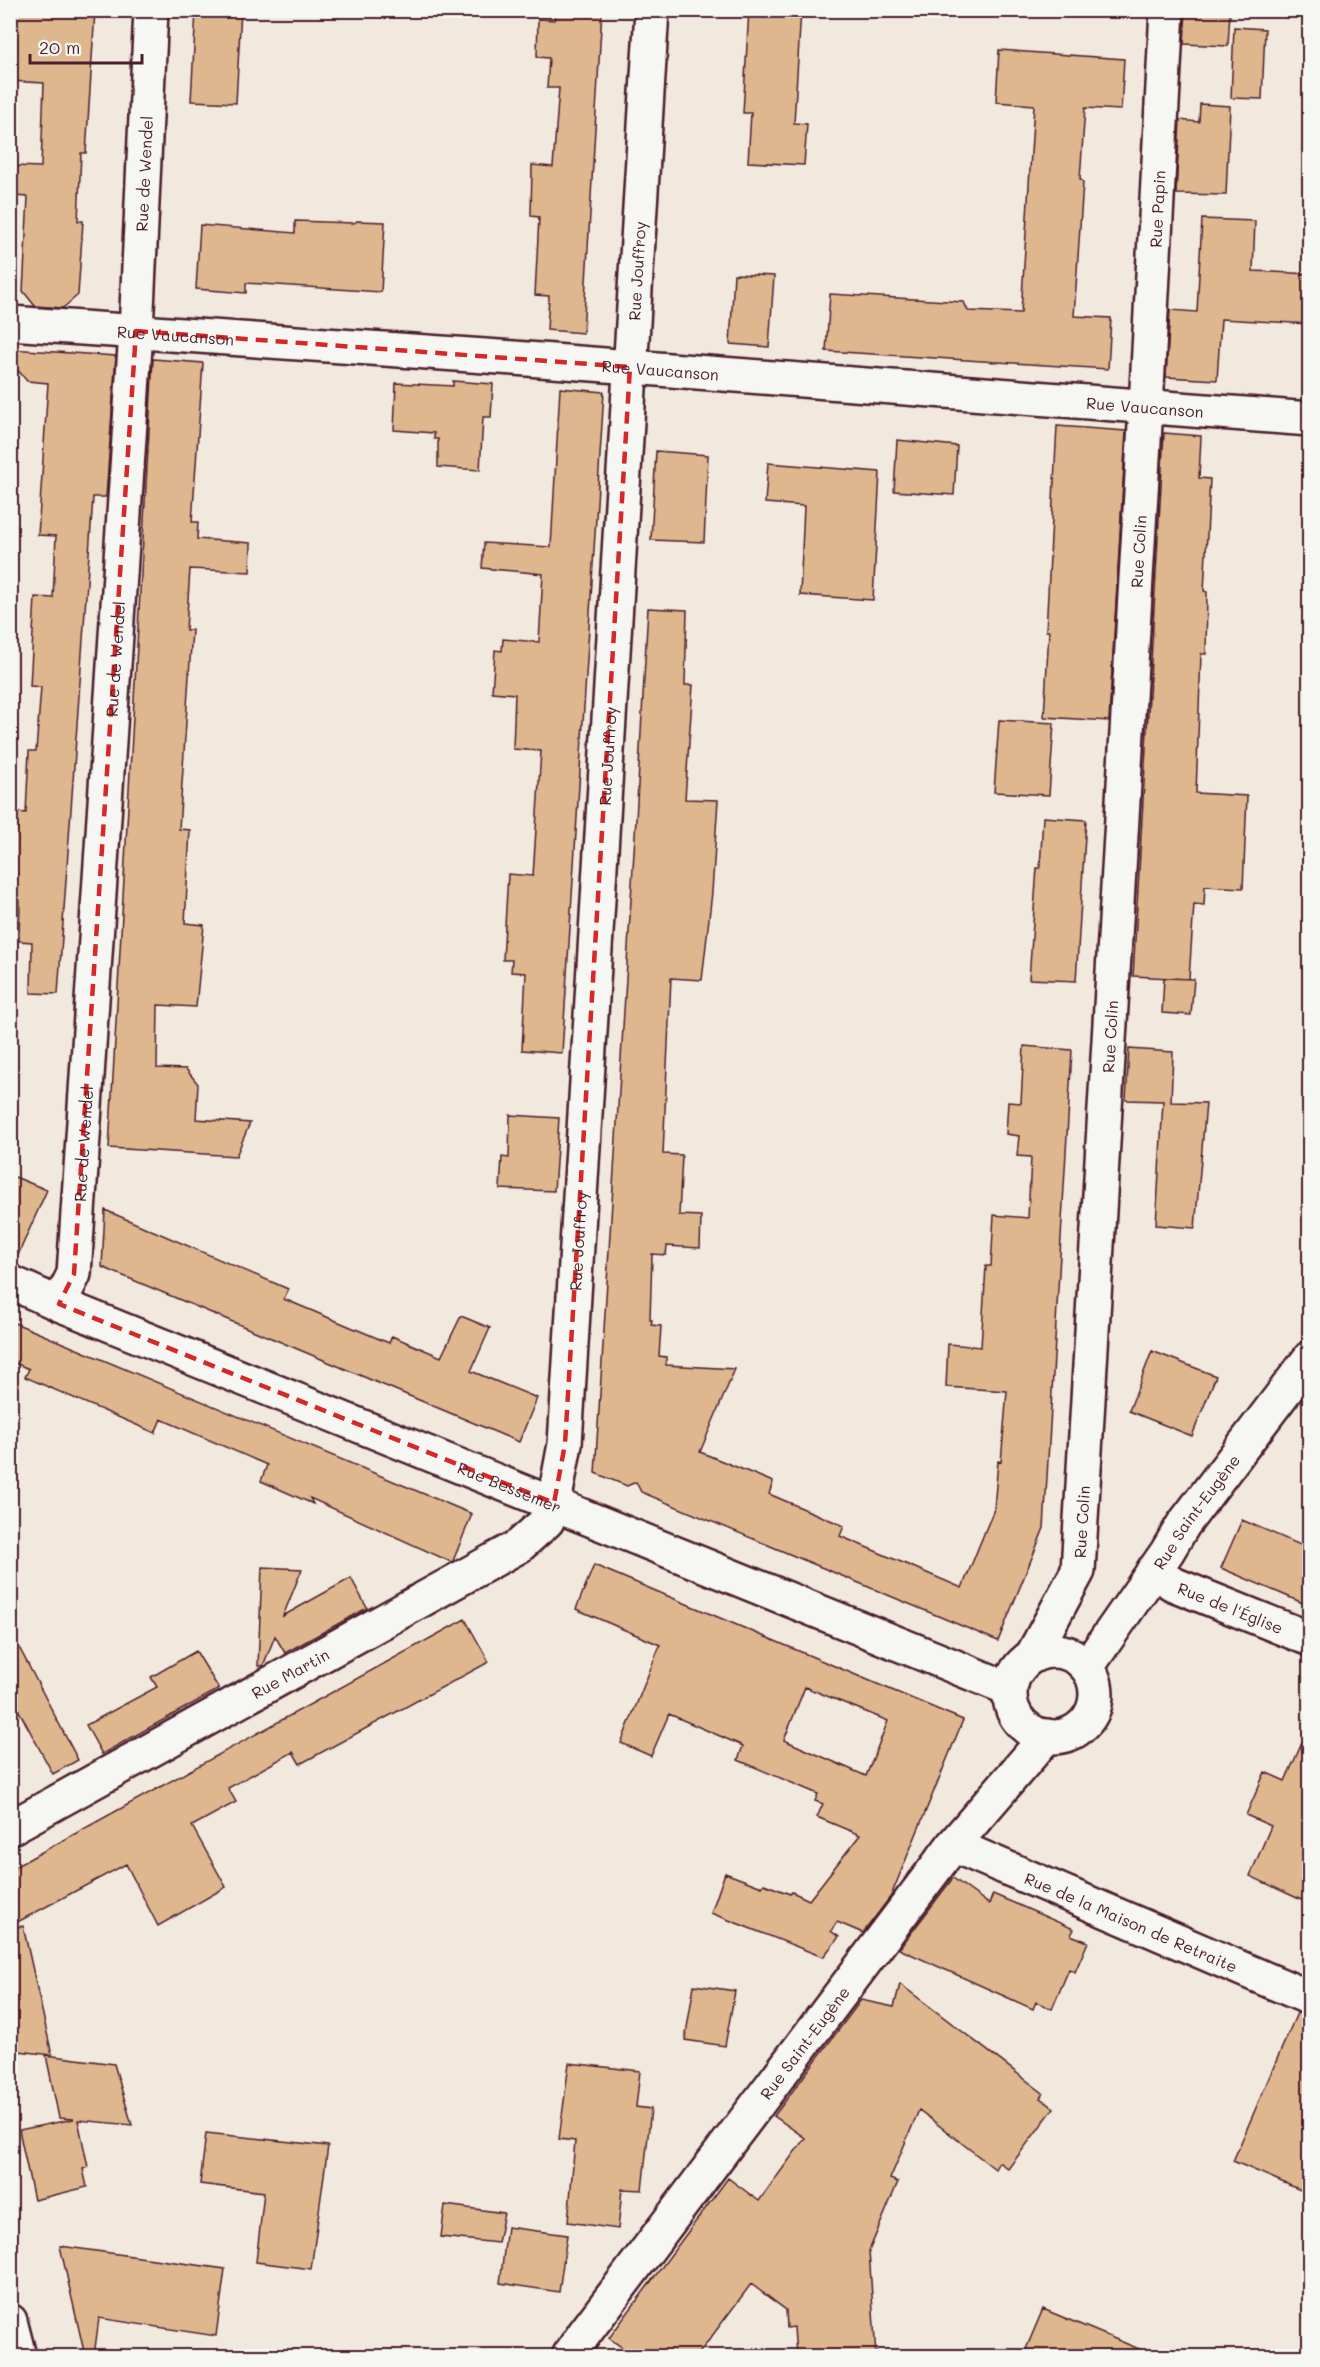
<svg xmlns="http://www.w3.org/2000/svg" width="1320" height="2367" font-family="Mali,sans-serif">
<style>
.built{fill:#ecdac6}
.building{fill:#dfb78f;stroke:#4a1f2b;stroke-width:1.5;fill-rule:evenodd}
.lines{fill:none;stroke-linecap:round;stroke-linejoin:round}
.street-casing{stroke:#4a1f2b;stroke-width:38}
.secondary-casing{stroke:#4a1f2b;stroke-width:38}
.street{stroke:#f6f6f2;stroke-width:33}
.secondary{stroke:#f6f6f2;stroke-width:33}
.marked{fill:none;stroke:#d62828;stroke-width:4.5;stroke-dasharray:12 8;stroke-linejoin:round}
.labels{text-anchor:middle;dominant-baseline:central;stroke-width:4.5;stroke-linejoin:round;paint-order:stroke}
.street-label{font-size:16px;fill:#4a1f2b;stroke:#f6f6f2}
</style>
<rect width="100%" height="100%" fill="#f1e9de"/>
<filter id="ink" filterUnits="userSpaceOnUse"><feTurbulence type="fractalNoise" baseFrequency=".0167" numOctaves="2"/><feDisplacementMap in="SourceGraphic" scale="12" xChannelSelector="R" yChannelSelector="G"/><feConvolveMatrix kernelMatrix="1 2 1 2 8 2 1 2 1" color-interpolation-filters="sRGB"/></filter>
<g filter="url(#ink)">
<path class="built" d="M 985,11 L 1126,11 L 1126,18 Z"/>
<path class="building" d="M 13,10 L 95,10 L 86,153 L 81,153 L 78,221 L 83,221 L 78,295 L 63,308 L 35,306 L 23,291 L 28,197 L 14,196 L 15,166 L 41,167 L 44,83 L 10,81 Z
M 196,10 L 241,10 L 236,103 L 191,101 Z
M 556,10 L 602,10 L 583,333 L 547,330 L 549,296 L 535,295 L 539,217 L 531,216 L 532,165 L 553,167 L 559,88 L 547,88 L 549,58 L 537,57 L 538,19 L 555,20 Z
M 749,10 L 801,10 L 794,123 L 807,124 L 804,165 L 748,162 L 751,113 L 743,113 Z
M 1186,10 L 1230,10 L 1228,46 L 1184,44 Z
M 1234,27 L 1265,29 L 1262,99 L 1231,98 Z
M 999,50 L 1124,59 L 1121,110 L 1085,108 L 1080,179 L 1083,182 L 1074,316 L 1111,318 L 1108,369 L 826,351 L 830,294 L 964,302 L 968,311 L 1021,313 L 1034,105 L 996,102 Z
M 1200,104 L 1230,106 L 1226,195 L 1176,194 L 1180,120 L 1199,122 Z
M 1202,219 L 1255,221 L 1253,271 L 1310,274 L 1310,324 L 1221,319 L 1217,380 L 1166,377 L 1170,310 L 1197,312 Z
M 295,221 L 354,223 L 357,221 L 385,222 L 381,292 L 246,283 L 246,293 L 196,289 L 200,225 L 295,233 Z
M 734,274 L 774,276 L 769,347 L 730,344 Z
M 10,349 L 116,356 L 106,497 L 93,497 L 58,994 L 31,993 L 32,942 L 19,941 L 20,901 L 10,900 L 10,871 L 12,872 L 16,812 L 26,813 L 29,751 L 36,751 L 41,687 L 30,686 L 35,597 L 53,598 L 56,536 L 38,535 L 48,383 L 27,381 L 10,361 Z
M 153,359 L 203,363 L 192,522 L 198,522 L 197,539 L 251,543 L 250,572 L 190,569 L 186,630 L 192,630 L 179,829 L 190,830 L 185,923 L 204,925 L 196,1007 L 158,1005 L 157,1068 L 186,1069 L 198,1084 L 196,1119 L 250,1123 L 236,1156 L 109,1148 Z
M 453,381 L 493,384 L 491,417 L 483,417 L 480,470 L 438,467 L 438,439 L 434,439 L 434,433 L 394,430 L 396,383 L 453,386 Z
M 560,388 L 604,392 L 562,1053 L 522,1050 L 526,973 L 511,972 L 512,960 L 503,960 L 508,874 L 533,876 L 541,751 L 513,749 L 515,694 L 492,692 L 495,650 L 502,651 L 503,639 L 539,642 L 543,574 L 482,568 L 484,543 L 551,547 Z
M 1057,426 L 1126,431 L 1109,721 L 1044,717 L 1049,631 L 1046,631 Z
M 1164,433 L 1201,436 L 1199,478 L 1210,479 L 1204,591 L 1207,592 L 1206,654 L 1201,654 L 1196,793 L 1247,796 L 1243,888 L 1205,886 L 1204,905 L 1194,904 L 1189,979 L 1133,976 Z
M 897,440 L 957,446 L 954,495 L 894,491 Z
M 656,451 L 708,455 L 704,542 L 651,540 Z
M 768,463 L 880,472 L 873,600 L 800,595 L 804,506 L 765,503 Z
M 648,608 L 687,610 L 685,685 L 693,685 L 685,799 L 718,800 L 712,892 L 702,980 L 671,978 L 663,1154 L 682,1155 L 679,1215 L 701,1216 L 700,1248 L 667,1246 L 666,1255 L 652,1254 L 650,1320 L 652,1320 L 651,1325 L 661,1326 L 659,1356 L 666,1357 L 666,1365 L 735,1369 L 700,1452 L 773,1482 L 769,1494 L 844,1526 L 840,1536 L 962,1588 L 994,1509 L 998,1461 L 1001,1462 L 1007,1391 L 946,1387 L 948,1344 L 981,1347 L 986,1266 L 991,1266 L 994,1215 L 1028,1218 L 1031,1157 L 1017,1156 L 1019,1136 L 1006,1134 L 1008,1102 L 1021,1103 L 1024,1046 L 1072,1050 L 1044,1528 L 998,1641 L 641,1492 L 636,1482 L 627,1486 L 595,1473 L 636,820 Z
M 999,720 L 1054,723 L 1049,795 L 994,792 Z
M 1043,817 L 1086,820 L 1076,981 L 1029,979 L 1037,868 L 1040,868 Z
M 1164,978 L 1194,979 L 1191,1015 L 1162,1013 Z
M 1129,1049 L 1173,1052 L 1171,1102 L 1206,1103 L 1195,1228 L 1156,1225 L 1163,1101 L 1126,1100 Z
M 510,1115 L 559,1118 L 554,1191 L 500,1189 L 502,1157 L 509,1158 Z
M 10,1175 L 47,1190 L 14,1264 L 10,1264 Z
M 105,1210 L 288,1289 L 284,1299 L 389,1343 L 392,1336 L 441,1357 L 461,1316 L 490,1328 L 471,1371 L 537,1398 L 519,1442 L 102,1267 Z
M 10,1321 L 472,1514 L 453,1561 L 451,1562 L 310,1498 L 313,1504 L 261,1481 L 267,1465 L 161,1419 L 155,1433 L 25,1377 L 29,1369 L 10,1361 Z
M 1152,1351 L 1216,1376 L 1192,1436 L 1129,1411 Z
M 1242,1520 L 1310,1549 L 1310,1606 L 1221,1568 Z
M 594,1565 L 963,1720 L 891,1896 L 863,1933 L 837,1922 L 831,1931 L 839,1937 L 823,1957 L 711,1913 L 725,1873 L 762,1887 L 764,1884 L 790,1894 L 792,1892 L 809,1900 L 860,1835 L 817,1817 L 823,1804 L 815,1801 L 818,1794 L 738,1760 L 743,1746 L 669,1714 L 651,1756 L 621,1743 L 660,1645 L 576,1609 ZM 805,1687 L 888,1721 L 866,1776 L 784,1740 Z
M 262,1567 L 302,1569 L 283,1616 L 351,1578 L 367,1608 L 285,1653 L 275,1636 L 263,1666 L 258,1666 Z
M 465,1619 L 489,1662 L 300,1764 L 293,1752 L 228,1788 L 236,1802 L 192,1826 L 226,1887 L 158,1926 L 126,1864 L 10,1926 L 11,1869 Z
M 10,1630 L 78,1760 L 53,1774 L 10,1694 Z
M 196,1651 L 219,1689 L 102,1754 L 86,1725 L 157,1687 L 151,1677 Z
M 1310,1725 L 1310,1904 L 1250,1876 L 1271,1826 L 1246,1815 L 1265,1772 L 1285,1781 Z
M 953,1878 L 989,1904 L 993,1894 L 1074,1929 L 1071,1935 L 1088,1942 L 1075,1972 L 1069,1969 L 1052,2009 L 1036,2002 L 1033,2009 L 899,1949 Z
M 23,1926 L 52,2055 L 10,2050 L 10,1928 Z
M 900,1984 L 1043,2093 L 1040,2098 L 1054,2108 L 1008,2169 L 999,2162 L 995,2169 L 919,2110 L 890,2179 L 898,2182 L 869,2251 L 876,2356 L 796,2356 L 794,2327 L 787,2328 L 786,2310 L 751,2284 L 697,2356 L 634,2356 L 609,2338 L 728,2178 L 759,2201 L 805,2138 L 774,2116 L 861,2000 L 894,2007 Z
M 694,1985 L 735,1991 L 725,2046 L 685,2040 Z
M 1297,2013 L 1310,2016 L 1310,2194 L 1233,2161 Z
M 46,2055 L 114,2064 L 132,2125 L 78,2120 L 88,2167 L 83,2169 L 87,2187 L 34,2200 L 19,2130 L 74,2119 L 59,2118 Z
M 569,2063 L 640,2071 L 636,2107 L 651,2109 L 642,2190 L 622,2189 L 618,2229 L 568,2222 L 575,2141 L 559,2139 Z
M 206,2133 L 328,2146 L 311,2269 L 256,2262 L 264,2192 L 200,2184 Z
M 445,2205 L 504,2213 L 498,2243 L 441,2237 Z
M 507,2227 L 567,2235 L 559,2292 L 500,2283 Z
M 60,2246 L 225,2269 L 216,2336 L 99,2318 L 94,2356 L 85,2356 Z
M 1043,2309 L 1156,2356 L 1023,2356 Z"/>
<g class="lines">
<g class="street-casing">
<g id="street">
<path id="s1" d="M 10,323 L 514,358 L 1310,419"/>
<path id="s2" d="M 10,1282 L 59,1304 L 1010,1689"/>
<path id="s3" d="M 59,1304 L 74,1274 L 136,331 L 151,10"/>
<path id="s4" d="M 1153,1571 L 1173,1584 L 1310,1639"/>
<circle cx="1053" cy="1694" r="43"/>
<path id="s5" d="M 1032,1656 L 1078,1571 L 1146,407 L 1167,10"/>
<path id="s6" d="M 1087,1667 L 1167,1552 L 1183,1525 L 1310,1358"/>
<path id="s7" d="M 10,1828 L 519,1546 L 547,1521 L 554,1503 L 565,1444 L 652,10"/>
<path id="s8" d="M 953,1845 L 1310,1998"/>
<path id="s9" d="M 569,2356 L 584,2334 L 953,1845 L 1047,1736"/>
</g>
</g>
<g class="secondary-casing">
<path id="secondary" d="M 10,2321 L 19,2356"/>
</g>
<use href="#street" class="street"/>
<use href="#secondary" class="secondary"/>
</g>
</g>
<path class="marked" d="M 136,331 L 630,367 L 565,1444 L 554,1503 L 59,1304 L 74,1274 Z"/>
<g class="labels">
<g class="street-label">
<text stroke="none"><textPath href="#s3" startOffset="1136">Rue de Wendel</textPath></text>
<text stroke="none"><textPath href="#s5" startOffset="1461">Rue Papin</textPath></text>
<text stroke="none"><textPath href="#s7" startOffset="1874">Rue Jouffroy</textPath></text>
<text stroke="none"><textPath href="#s1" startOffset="166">Rue Vaucanson</textPath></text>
<text stroke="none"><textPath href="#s1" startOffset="652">Rue Vaucanson</textPath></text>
<text stroke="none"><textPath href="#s1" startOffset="1138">Rue Vaucanson</textPath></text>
<text stroke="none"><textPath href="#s5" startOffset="1118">Rue Colin</textPath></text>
<text stroke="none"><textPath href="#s3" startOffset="650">Rue de Wendel</textPath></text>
<text stroke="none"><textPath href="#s7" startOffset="1388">Rue Jouffroy</textPath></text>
<text stroke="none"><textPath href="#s5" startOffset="632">Rue Colin</textPath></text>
<text stroke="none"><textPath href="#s3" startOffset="164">Rue de Wendel</textPath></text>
<text stroke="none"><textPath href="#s7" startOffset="902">Rue Jouffroy</textPath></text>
<text stroke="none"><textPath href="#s2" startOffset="540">Rue Bessemer</textPath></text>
<text stroke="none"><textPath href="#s6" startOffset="190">Rue Saint-Eugène</textPath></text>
<text stroke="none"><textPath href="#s5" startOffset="146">Rue Colin</textPath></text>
<text stroke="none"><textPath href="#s4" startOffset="86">Rue de l'Église</textPath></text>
<text stroke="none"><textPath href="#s7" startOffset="320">Rue Martin</textPath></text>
<text stroke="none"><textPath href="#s8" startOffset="194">Rue de la Maison de Retraite</textPath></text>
<text stroke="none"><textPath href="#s9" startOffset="392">Rue Saint-Eugène</textPath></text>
</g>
</g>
<rect width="1320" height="2367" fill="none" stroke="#f6f6f2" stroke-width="36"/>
<rect x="18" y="18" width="1284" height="2331" fill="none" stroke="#4a1f2b" stroke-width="2" filter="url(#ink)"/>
<path d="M30 54v9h112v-9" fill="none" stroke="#4a1f2b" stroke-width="3"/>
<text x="39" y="54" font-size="18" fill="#4a1f2b" stroke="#f6f6f2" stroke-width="4.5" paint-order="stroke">20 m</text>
</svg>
